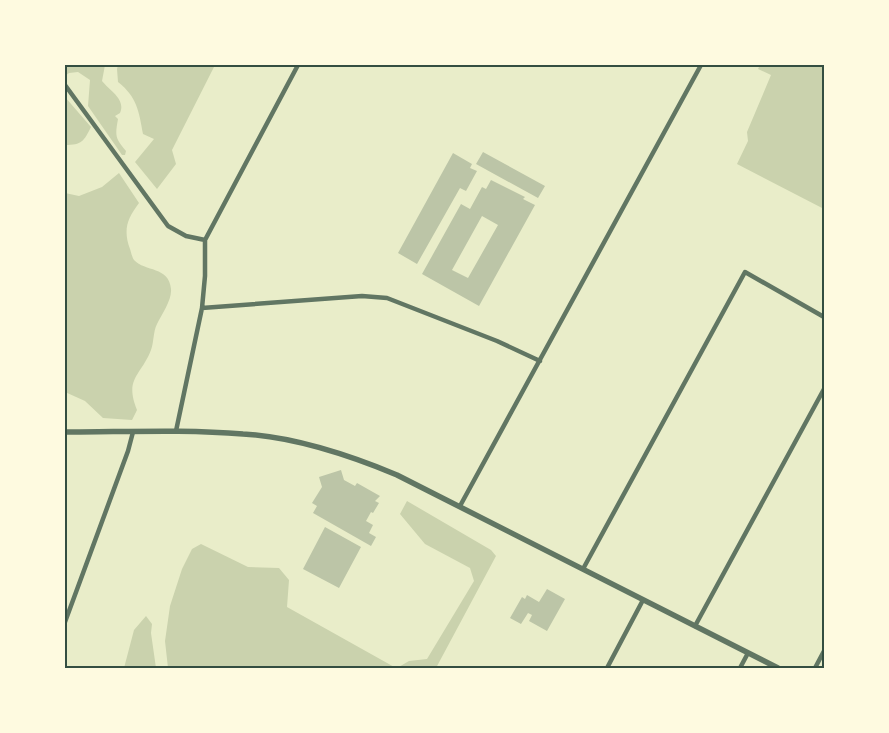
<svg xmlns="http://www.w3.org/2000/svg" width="889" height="733" font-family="Commissioner,sans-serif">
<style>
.green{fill:#cad2ad}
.building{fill:#bcc5a7;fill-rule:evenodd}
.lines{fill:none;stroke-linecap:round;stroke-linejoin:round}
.minor{stroke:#617663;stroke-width:4.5}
.tertiary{stroke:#617663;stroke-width:5.5}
.neatline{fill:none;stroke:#344e41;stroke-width:2}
</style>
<rect width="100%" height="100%" fill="#e9edc9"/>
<path class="green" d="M 65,65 L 105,65 L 102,81 C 110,91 126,99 120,113 L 115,116 L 118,119 C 115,136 115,138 126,151 L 125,155 L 122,155 L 88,106 L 90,80 L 78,72 L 69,73 L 65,76 Z
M 118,65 L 215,65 L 172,150 L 176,164 L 157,189 L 135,162 L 154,139 L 143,134 C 139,111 137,97 118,82 L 117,69 Z
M 760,65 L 824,65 L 824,209 L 737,164 L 748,141 L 747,132 L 771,75 L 758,69 Z
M 65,97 L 91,127 C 84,141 82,145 65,145 Z
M 119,173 L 139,203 C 127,219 123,230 130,249 C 131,252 132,257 134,260 C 145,272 169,266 171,289 C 172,300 162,314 157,324 C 153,332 154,342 151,350 C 141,376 124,378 137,410 L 132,420 L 103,418 L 85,401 L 65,392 L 65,193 L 79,196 L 102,187 Z
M 407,501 L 491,550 L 496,556 L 436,668 L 397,668 L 409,661 L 427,659 L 474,581 L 470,568 L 425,544 L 400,514 Z
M 201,544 L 248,567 L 279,568 L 289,580 L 287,607 L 396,668 L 168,668 L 165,641 L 170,606 L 182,569 L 192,549 Z
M 146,616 L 152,624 L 151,633 L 156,668 L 124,668 L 134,630 Z"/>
<path class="building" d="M 483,152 L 545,186 L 538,198 L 476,164 Z
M 453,153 L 472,164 L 470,168 L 477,171 L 466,191 L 460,188 L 417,264 L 398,253 Z
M 491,180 L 525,197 L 523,199 L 535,205 L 479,306 L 422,274 L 461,204 L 470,209 L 482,187 L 486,189 ZM 482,216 L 498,225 L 468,278 L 452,270 Z
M 341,470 L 344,480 L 355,486 L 357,483 L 380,496 L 375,501 L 379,503 L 373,513 L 371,512 L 366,521 L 373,525 L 369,533 L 376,537 L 371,546 L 313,513 L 317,506 L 312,503 L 322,487 L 319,477 Z
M 325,527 L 361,547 L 339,588 L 303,569 Z
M 547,589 L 565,599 L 547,631 L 529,621 L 532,615 L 528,613 L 521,624 L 510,618 L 522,597 L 525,599 L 527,595 L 539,602 Z"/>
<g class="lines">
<path class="minor" d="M 65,85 L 168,226 L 186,236 L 205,240
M 202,308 L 362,296 L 387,298 L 497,341 L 540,361
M 176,431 L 202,308 L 205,276 L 205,240 L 298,65
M 460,506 L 701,65
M 583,569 L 745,272 L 824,317
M 65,622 L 128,451 L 133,432
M 695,626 L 824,389
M 607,668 L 643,600
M 740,668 L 748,653
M 815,668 L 824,651"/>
<path class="tertiary" d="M 65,432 C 124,432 184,429 243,434 C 296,437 349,455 397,475 L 778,668"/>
</g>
<rect width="889" height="733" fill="none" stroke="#fefae0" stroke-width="132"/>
<rect x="66" y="66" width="757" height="601" class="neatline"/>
</svg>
